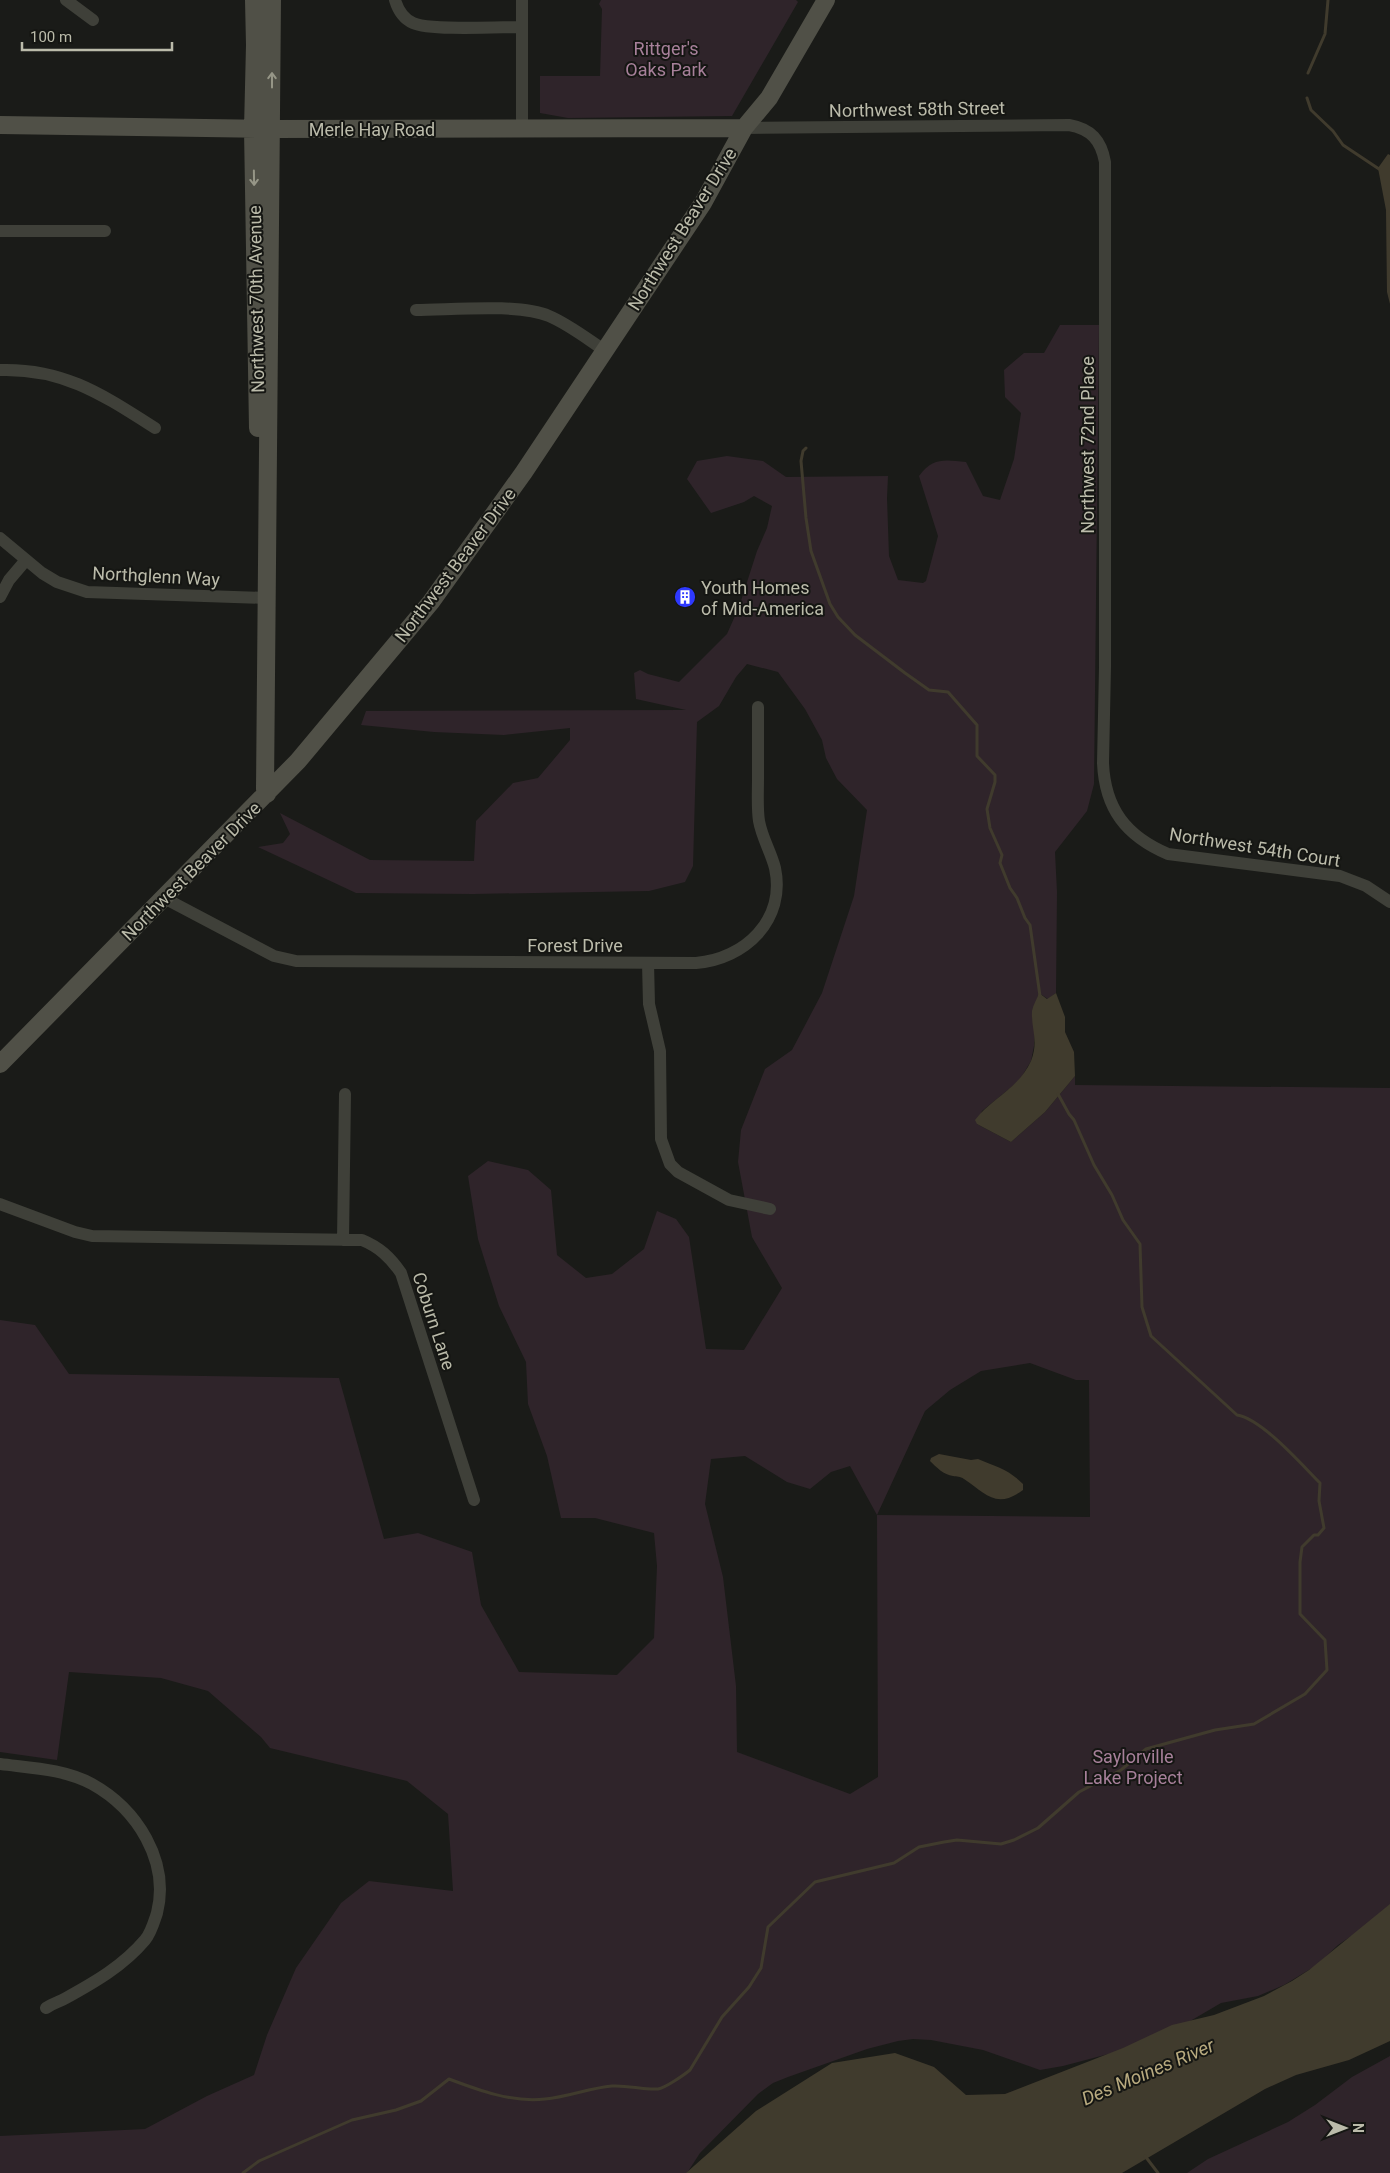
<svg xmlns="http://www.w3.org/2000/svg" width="1390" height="2173" font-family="Roboto,sans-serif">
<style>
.green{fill:#2f242a;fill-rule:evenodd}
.water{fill:#403b2d}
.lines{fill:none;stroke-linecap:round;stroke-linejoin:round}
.stream{stroke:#403b2d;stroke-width:3}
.minor{stroke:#3f4039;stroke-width:12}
.secondary{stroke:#505047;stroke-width:18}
.oneway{stroke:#969687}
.labels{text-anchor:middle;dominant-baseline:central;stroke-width:4;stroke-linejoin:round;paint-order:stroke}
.park-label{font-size:18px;fill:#a7809a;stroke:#151613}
.street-label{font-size:18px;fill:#bba;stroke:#151613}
.poi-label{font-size:18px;fill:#bba;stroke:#151613;text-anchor:start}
.water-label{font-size:19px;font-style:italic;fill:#b8aa7f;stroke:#151613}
</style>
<rect width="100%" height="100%" fill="#1a1b18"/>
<path class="green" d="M 601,0 L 796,0 L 798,2 L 732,116 L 568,118 L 540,113 L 540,76 L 600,76 L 602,9 L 599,4 Z
M 1060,325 L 1099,325 L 1094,784 L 1087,811 L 1055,852 L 1057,892 L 1056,993 L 1048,999 L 1039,993 L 1032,1014 L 1035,1030 L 1034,1046 L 1031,1061 L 1019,1081 L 982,1111 L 977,1124 L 1011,1142 L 1045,1112 L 1075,1076 L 1075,1085 L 1390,1088 L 1390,1910 L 1338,1945 L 1317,1965 L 1284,1985 L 1258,1996 L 1221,2003 L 1168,2034 L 1135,2047 L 1063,2066 L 1040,2070 L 983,2050 L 931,2040 L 913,2039 L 898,2041 L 867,2049 L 788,2077 L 773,2083 L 758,2094 L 700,2153 L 687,2173 L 0,2173 L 0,2136 L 145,2129 L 207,2096 L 254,2075 L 267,2035 L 296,1968 L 341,1903 L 369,1881 L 453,1891 L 448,1814 L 407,1781 L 270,1748 L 261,1737 L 208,1691 L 161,1678 L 69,1672 L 57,1760 L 0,1752 L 0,1320 L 35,1325 L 69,1374 L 339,1378 L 384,1539 L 418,1533 L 472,1552 L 481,1605 L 519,1672 L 617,1675 L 654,1638 L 657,1566 L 654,1533 L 595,1518 L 561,1518 L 547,1456 L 528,1404 L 526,1362 L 499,1306 L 478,1239 L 468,1176 L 488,1161 L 528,1170 L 551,1190 L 557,1255 L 586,1278 L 612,1274 L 644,1249 L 657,1211 L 676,1219 L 689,1237 L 706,1349 L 744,1350 L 782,1288 L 752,1237 L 738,1162 L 741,1130 L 765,1069 L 792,1050 L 822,993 L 854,896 L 867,810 L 837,779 L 826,758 L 822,740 L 805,709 L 778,672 L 747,664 L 736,677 L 719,706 L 697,722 L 693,866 L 685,882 L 649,891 L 473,894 L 356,893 L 258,847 L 283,843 L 290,834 L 280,813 L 370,860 L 474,861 L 476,821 L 513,783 L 538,778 L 570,740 L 570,728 L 504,735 L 434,732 L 361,725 L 366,711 L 686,710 L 636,699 L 634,673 L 640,670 L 648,674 L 679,682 L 727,634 L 739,607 L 757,551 L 767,528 L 772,506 L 754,496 L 744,502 L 711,513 L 687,479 L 697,461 L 727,456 L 763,461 L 786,477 L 888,476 L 887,498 L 889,556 L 898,580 L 923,583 L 926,581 L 938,536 L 919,476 C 933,457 945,460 966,462 L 983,496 L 1000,500 L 1014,459 L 1021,413 L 1005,397 L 1004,370 L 1024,353 L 1044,353 ZM 1030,1363 L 1076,1380 L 1089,1380 L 1090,1517 L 877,1515 L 925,1411 L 950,1390 L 981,1371 ZM 745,1456 L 787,1482 L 810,1489 L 831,1472 L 850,1466 L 877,1515 L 878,1777 L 850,1794 L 737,1752 L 736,1686 L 723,1577 L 705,1504 L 711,1459 Z
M 1390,2056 L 1390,2173 L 1187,2173 L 1208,2159 L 1288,2122 L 1315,2105 L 1352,2077 Z"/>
<path class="water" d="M 1388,154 L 1390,155 L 1390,304 L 1387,292 L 1386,210 L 1378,168 Z
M 1039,993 L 1047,999 L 1056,993 L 1065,1017 L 1065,1032 L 1074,1052 L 1075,1076 L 1045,1112 L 1011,1142 L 977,1124 L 975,1120 C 992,1098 1019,1088 1031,1061 C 1039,1041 1031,1029 1032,1011 C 1033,1005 1037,999 1039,993 Z
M 939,1454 L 971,1460 L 978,1459 C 997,1467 1008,1469 1023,1484 L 1023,1490 C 996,1510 985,1493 964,1479 C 960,1476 957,1477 953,1476 C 944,1475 936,1467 930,1461 L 931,1458 Z
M 1390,1904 L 1390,2041 L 1349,2060 L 1296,2075 L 1265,2089 L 1122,2173 L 686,2173 L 756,2111 L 832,2063 L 895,2053 L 934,2067 L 966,2095 L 1005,2094 L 1123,2048 L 1172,2025 L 1214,2015 L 1264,1996 L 1292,1981 L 1309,1970 Z"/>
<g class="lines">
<path class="stream" d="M 1308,73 L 1325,34 L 1328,0
M 1307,98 L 1311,110 L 1333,131 L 1343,145 L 1379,169
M 806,448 L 803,451 L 801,461 L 806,518 L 811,551 L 830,604 L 838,617 L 855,635 L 905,673 L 929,690 L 948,692 L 977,725 L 977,756 L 995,775 L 995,782 L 987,809 L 990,828 L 1002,855 L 1000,863 L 1010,888 L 1017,898 L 1025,918 L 1030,925 L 1040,996
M 1145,2156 L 1158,2173
M 243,2173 L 259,2161 L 352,2120 L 396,2110 L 421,2101 L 449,2079 C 478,2090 513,2103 545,2099 C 568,2097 589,2088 612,2086 C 628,2085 643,2090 658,2089 C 665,2088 684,2075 690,2070 L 722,2017 L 749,1987 L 761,1968 L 768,1927 L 815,1882 L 894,1863 L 919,1847 L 944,1842 L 957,1840 L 1001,1844 L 1014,1840 L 1038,1828 L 1079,1792 L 1121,1770 L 1146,1749 L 1215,1730 L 1254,1724 L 1305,1694 L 1327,1670 L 1325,1640 L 1300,1614 L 1300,1562 L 1302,1547 L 1314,1535 L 1318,1535 L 1324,1528 L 1319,1501 L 1320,1483 C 1301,1464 1262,1419 1237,1415 L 1151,1336 L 1142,1307 L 1140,1244 L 1123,1220 L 1112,1195 L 1094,1165 L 1074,1120 L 1069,1114 L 1058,1094"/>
<path class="minor" d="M 66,0 L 93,20
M 395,0 C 398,10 404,19 413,23 C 430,31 500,27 522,27
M 744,128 L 1069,125 C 1091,129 1101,140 1105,162 L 1105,667 L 1103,763 C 1105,809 1126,836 1168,854 L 1340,876 L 1366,886 L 1390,902
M 522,130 L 522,0
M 0,231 L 105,231
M 416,310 C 450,310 519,303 549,316 C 568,324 586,338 604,350
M 0,370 C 64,368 103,395 155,428
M 0,538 L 42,573 L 57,582 L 87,592 L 266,598
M 0,597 L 9,580 L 26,560
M 164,898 L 274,956 L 296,961 L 696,963 C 745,959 786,920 775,868 C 771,852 762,838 759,821 C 757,808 758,793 758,779 C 758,755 758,731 758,707
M 648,963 L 649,1004 L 660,1051 L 661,1139 L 670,1164 L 678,1172 L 729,1200 L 770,1209
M 0,1204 L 75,1232 L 92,1236 L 362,1240 C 379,1247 390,1257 401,1273 L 474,1500
M 343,1240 L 345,1094
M 0,1764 C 31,1768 64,1769 92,1784 C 137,1809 170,1861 157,1913 C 154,1922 151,1933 145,1940 C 123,1966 95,1982 66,1998 C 59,2002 53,2003 46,2008"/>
<path class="secondary" d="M 254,0 L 255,45 L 253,129 L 258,428
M 0,125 L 271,129 L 744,128
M 267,794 L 265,789 C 269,526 271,263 272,0
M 0,1064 L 298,761 L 431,602 L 524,472 L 703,203 L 744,128 L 769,98 L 826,0"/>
</g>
<defs><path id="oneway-shaft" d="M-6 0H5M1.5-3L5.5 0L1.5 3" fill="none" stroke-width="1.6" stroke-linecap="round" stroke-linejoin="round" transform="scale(1.25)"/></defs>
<g class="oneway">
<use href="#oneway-shaft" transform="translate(272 80) rotate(-90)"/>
<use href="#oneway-shaft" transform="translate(254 178) rotate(89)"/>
</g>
<defs>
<g id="building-disc" transform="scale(1.125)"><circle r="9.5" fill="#2e39fe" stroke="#151613"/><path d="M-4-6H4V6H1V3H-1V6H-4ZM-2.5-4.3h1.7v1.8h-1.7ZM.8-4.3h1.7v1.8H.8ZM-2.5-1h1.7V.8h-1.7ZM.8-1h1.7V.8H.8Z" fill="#fff"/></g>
</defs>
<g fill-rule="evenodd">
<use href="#building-disc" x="685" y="597"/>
</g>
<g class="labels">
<g class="park-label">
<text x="666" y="48">Rittger's<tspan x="666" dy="21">Oaks Park</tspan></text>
<text x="1133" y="1756">Saylorville<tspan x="1133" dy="21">Lake Project</tspan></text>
</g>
<g class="street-label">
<text transform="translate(917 109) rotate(-1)">Northwest 58th Street</text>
<text x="372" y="129">Merle Hay Road</text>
<text transform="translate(682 229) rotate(-58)">Northwest Beaver Drive</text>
<text transform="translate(256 299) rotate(-91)">Northwest 70th Avenue</text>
<text transform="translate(1087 445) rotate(-90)">Northwest 72nd Place</text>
<text transform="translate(455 565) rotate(-53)">Northwest Beaver Drive</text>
<text transform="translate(156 576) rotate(3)">Northglenn Way</text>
<text transform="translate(1255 847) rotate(9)">Northwest 54th Court</text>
<text transform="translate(191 871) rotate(-45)">Northwest Beaver Drive</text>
<text x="575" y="945">Forest Drive</text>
<text transform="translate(434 1321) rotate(72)">Coburn Lane</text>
</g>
<g class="poi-label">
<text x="701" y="587">Youth Homes<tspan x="701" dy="21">of Mid-America</tspan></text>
</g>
<g class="water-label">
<text transform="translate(1148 2072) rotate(-23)">Des Moines River</text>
</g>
</g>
<g transform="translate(1345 2128) rotate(90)" stroke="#151613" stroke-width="4" paint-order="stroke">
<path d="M0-4L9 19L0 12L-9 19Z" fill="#bbbbaa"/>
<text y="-8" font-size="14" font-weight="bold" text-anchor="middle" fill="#bbbbaa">N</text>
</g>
<path d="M22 42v8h150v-8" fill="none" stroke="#bbbbaa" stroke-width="2.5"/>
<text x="30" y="42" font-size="15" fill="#bbbbaa" stroke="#151613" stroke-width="4" paint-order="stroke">100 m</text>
</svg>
